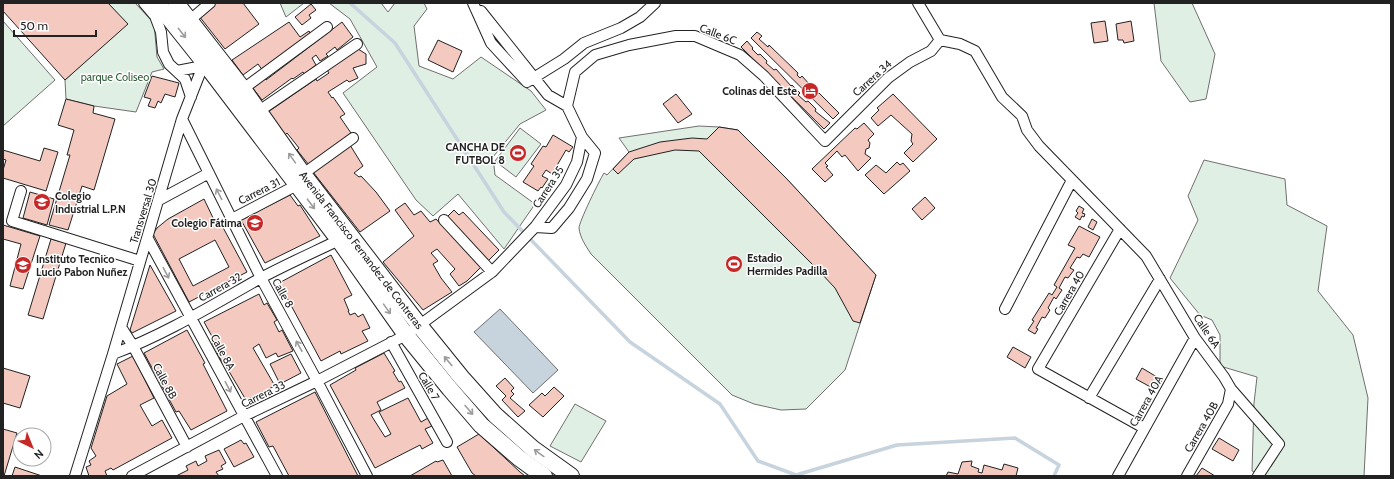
<svg xmlns="http://www.w3.org/2000/svg" width="1394" height="479" font-family="Cabin,sans-serif">
<style>
.green{fill:#e0efe3;stroke:#6f6f6f}
.water{fill:#c7d3dd;stroke:#6f6f6f}
.lines{fill:none;stroke-linecap:round;stroke-linejoin:round}
.stream{stroke:#c7d3dd;stroke-width:3.5}
.building{fill:#f3c9c0;stroke:#222;fill-rule:evenodd}
.minor-casing{stroke:#222;stroke-width:12}
.primary-casing{stroke:#222;stroke-width:18}
.minor{stroke:#fff;stroke-width:10}
.primary{stroke:#fff;stroke-width:16}
.oneway{stroke:#9c9c9c}
.labels{text-anchor:middle;dominant-baseline:central;stroke-width:3;stroke-linejoin:round;paint-order:stroke}
.street-label{font-size:11px;fill:#222;stroke:#fff}
.park-label{font-size:11px;fill:#2f5e38;stroke:#fff}
.poi-label{font-size:11px;font-weight:bold;fill:#222;stroke:#fff;text-anchor:end}
</style>
<rect width="100%" height="100%" fill="#fff"/>
<path class="green" d="M 108,3 L 135,3 L 154,23 L 157,57 L 164,69 L 152,72 L 136,112 L 94,106 L 66,99 L 65,80 L 127,24 Z
M 280,3 L 304,3 L 286,17 Z
M 329,3 L 381,3 L 388,12 L 395,3 L 424,3 L 427,9 L 414,26 L 419,66 L 453,79 L 481,57 L 531,91 L 546,110 L 520,124 L 493,157 L 495,175 L 535,204 L 504,249 L 458,194 L 433,216 L 416,200 L 343,93 L 377,67 L 350,19 Z
M 1154,3 L 1192,3 L 1215,54 L 1206,99 L 1190,102 L 1161,61 Z
M 3,21 L 55,80 L 3,126 Z
M 699,126 L 719,127 L 738,130 L 786,178 L 876,275 L 845,370 L 806,409 L 781,410 L 754,404 L 732,395 L 591,254 C 586,246 580,238 579,228 C 579,222 599,181 604,173 L 607,175 L 629,152 L 619,138 Z
M 520,128 L 541,144 L 516,177 L 495,161 Z
M 1204,160 L 1285,179 L 1287,205 L 1327,226 L 1318,291 L 1353,335 L 1368,398 L 1364,476 L 1262,476 L 1252,471 L 1254,403 L 1257,377 L 1220,366 L 1220,335 L 1212,320 L 1200,315 L 1170,278 L 1198,220 L 1188,196 Z
M 575,404 L 606,421 L 581,462 L 550,446 Z"/>
<path class="water" d="M 500,309 L 558,370 L 533,393 L 474,332 Z"/>
<g class="lines">
<path class="stream" d="M 350,3 L 395,43 L 504,212 L 630,342 L 720,404 L 758,461 L 796,475 L 897,445 L 1015,438 L 1059,465 L 1054,476"/>
</g>
<path class="building" d="M 3,3 L 108,3 L 128,24 L 65,80 L 3,11 Z
M 215,3 L 243,3 L 259,24 L 225,49 L 199,16 Z
M 311,4 L 316,10 L 309,15 L 311,18 L 302,25 L 295,17 Z
M 1105,21 L 1108,41 L 1094,43 L 1091,23 Z
M 1131,21 L 1134,41 L 1124,43 L 1123,40 L 1118,40 L 1116,24 Z
M 289,22 L 300,37 L 309,31 L 311,35 L 263,71 L 258,64 L 243,75 L 232,60 Z
M 342,22 L 353,37 L 337,50 L 335,47 L 326,54 L 328,56 L 320,61 L 316,55 L 312,58 L 316,65 L 304,74 L 303,72 L 293,79 L 292,78 L 262,100 L 252,87 L 264,77 L 266,80 Z
M 757,32 L 762,36 L 759,39 L 768,47 L 769,45 L 798,73 L 797,75 L 800,78 L 802,76 L 810,85 L 809,86 L 817,94 L 819,93 L 839,113 L 833,119 L 751,38 Z
M 438,40 L 462,51 L 453,72 L 428,60 Z
M 747,41 L 753,48 L 752,49 L 758,55 L 760,54 L 767,61 L 766,63 L 774,70 L 776,69 L 791,86 L 792,85 L 800,93 L 798,95 L 806,102 L 808,101 L 816,109 L 815,111 L 830,123 L 824,129 L 741,47 Z
M 358,49 L 366,54 L 366,64 L 353,68 L 358,78 L 349,82 L 347,80 L 328,92 L 332,98 L 333,97 L 345,114 L 340,117 L 351,133 L 309,165 L 297,150 L 299,148 L 287,133 L 285,135 L 268,112 L 316,79 L 317,81 L 329,73 L 327,70 L 336,63 Z
M 152,76 L 179,83 L 175,97 L 165,94 L 161,103 L 158,101 L 155,108 L 148,106 L 151,99 L 144,97 Z
M 676,94 L 692,114 L 678,123 L 663,104 Z
M 893,94 L 937,139 L 913,162 L 904,153 L 913,144 L 911,141 L 912,134 L 891,115 L 878,126 L 871,118 L 879,110 L 877,108 Z
M 66,99 L 94,106 L 93,113 L 115,119 L 94,190 L 82,186 L 68,230 L 49,225 L 70,155 L 67,155 L 74,130 L 58,125 Z
M 864,123 L 874,134 L 868,140 L 870,143 L 869,148 L 866,149 L 865,154 L 871,158 L 858,171 L 845,155 L 842,157 L 837,151 L 825,163 L 828,166 L 826,167 L 833,175 L 825,182 L 812,169 L 855,128 L 857,129 Z
M 719,127 L 738,130 L 786,178 L 876,275 L 860,323 L 853,321 L 835,288 L 820,272 L 699,151 L 675,150 L 634,159 L 618,174 L 613,169 L 629,152 L 660,142 L 692,138 L 707,139 Z
M 553,135 L 573,147 L 569,152 L 566,150 L 552,174 L 546,170 L 542,176 L 548,179 L 542,188 L 541,187 L 538,191 L 523,182 L 534,166 L 531,164 L 543,146 L 546,147 Z
M 350,145 L 363,166 L 354,173 L 359,177 L 361,176 L 376,192 L 390,211 L 360,232 L 313,172 Z
M 44,148 L 58,152 L 46,191 L 3,178 L 3,170 L 6,160 L 3,159 L 3,150 L 40,161 Z
M 897,162 L 900,165 L 903,163 L 910,171 L 884,194 L 865,175 L 876,165 L 886,173 Z
M 30,192 L 54,199 L 47,225 L 23,218 Z
M 290,195 L 298,206 L 300,205 L 320,236 L 265,263 L 241,220 Z
M 925,197 L 935,208 L 922,220 L 912,209 Z
M 204,199 L 215,222 L 219,220 L 247,272 L 189,302 L 153,234 L 157,228 L 168,219 ZM 215,240 L 229,267 L 193,286 L 179,259 Z
M 405,203 L 414,215 L 421,211 L 430,222 L 436,219 L 481,267 L 467,281 L 459,286 L 450,274 L 455,269 L 437,249 L 431,253 L 438,261 L 433,264 L 441,278 L 452,292 L 423,310 L 383,262 L 414,236 L 395,210 Z
M 1079,206 L 1084,209 L 1082,213 L 1085,214 L 1084,217 L 1082,216 L 1080,220 L 1075,217 L 1078,213 L 1076,211 Z
M 454,210 L 459,215 L 463,212 L 499,250 L 487,262 L 446,218 Z
M 1092,219 L 1097,222 L 1093,230 L 1088,227 Z
M 3,225 L 40,236 L 23,289 L 10,286 L 21,244 L 3,239 Z
M 1079,226 L 1100,237 L 1089,257 L 1083,254 L 1080,258 L 1077,257 L 1070,268 L 1074,270 L 1068,278 L 1065,277 L 1059,288 L 1062,290 L 1056,299 L 1054,297 L 1048,308 L 1050,310 L 1045,318 L 1042,317 L 1036,328 L 1038,329 L 1035,334 L 1028,330 L 1034,321 L 1032,320 L 1049,293 L 1052,295 L 1057,287 L 1054,285 L 1075,248 L 1068,245 Z
M 51,239 L 66,243 L 43,319 L 28,315 Z
M 331,255 L 352,295 L 344,299 L 349,311 L 348,311 L 350,315 L 355,313 L 358,317 L 363,314 L 370,328 L 362,331 L 368,341 L 341,354 L 340,351 L 321,361 L 279,283 Z
M 150,265 L 176,311 L 132,333 L 130,330 Z
M 259,294 L 264,305 L 267,303 L 277,320 L 274,322 L 279,332 L 282,330 L 293,351 L 278,357 L 276,353 L 266,358 L 259,344 L 253,348 L 275,386 L 246,400 L 224,363 L 223,364 L 212,343 L 215,342 L 204,322 Z
M 187,330 L 205,363 L 203,364 L 227,411 L 191,430 L 179,411 L 176,412 L 144,353 Z
M 1013,347 L 1031,357 L 1025,368 L 1007,357 Z
M 384,353 L 395,371 L 393,372 L 399,382 L 401,381 L 405,388 L 377,402 L 381,410 L 371,415 L 385,437 L 391,434 L 379,412 L 408,398 L 421,422 L 428,418 L 432,426 L 425,429 L 433,443 L 422,449 L 420,445 L 375,468 L 330,385 L 356,370 L 355,368 Z
M 291,354 L 301,373 L 280,384 L 270,364 Z
M 133,356 L 154,398 L 140,405 L 152,426 L 162,420 L 172,438 L 113,470 L 111,468 L 105,471 L 107,476 L 89,476 L 86,467 L 91,465 L 89,461 L 96,456 L 91,448 L 107,396 L 127,384 L 117,364 Z
M 3,368 L 30,376 L 20,408 L 3,403 Z
M 1142,368 L 1162,380 L 1156,390 L 1136,379 Z
M 505,378 L 514,388 L 511,391 L 514,394 L 510,398 L 525,411 L 518,417 L 502,400 L 506,396 L 496,386 Z
M 554,387 L 564,396 L 543,417 L 529,405 L 542,393 L 545,396 Z
M 315,392 L 358,476 L 289,476 L 273,446 L 269,447 L 256,422 Z
M 3,429 L 17,433 L 4,476 L 3,476 Z
M 479,434 L 520,472 L 525,476 L 476,476 L 472,473 L 457,447 Z
M 1219,438 L 1239,450 L 1233,461 L 1212,449 Z
M 241,440 L 244,444 L 246,443 L 254,457 L 234,467 L 224,449 Z
M 219,450 L 226,463 L 221,466 L 223,469 L 216,472 L 219,476 L 176,476 L 188,470 L 186,466 L 196,461 L 198,466 L 207,461 L 205,456 Z
M 443,460 L 452,476 L 410,476 L 436,461 L 437,462 Z
M 972,461 L 971,466 L 979,469 L 978,472 L 982,473 L 984,465 L 1002,470 L 1004,464 L 1018,468 L 1016,476 L 946,476 L 948,472 L 958,474 L 962,462 Z
M 15,467 L 42,476 L 12,476 Z
M 1202,468 L 1215,476 L 1196,476 Z"/>
<g class="lines">
<g class="minor-casing">
<path id="minor" d="M 144,3 L 155,16 L 161,32 L 163,52 L 169,64 L 185,79 L 191,97
M 473,3 L 491,43 L 527,82 L 564,59 L 584,43 L 621,28 L 640,17 L 655,3
M 918,3 L 940,40
M 481,11 L 548,95 L 567,106
M 190,20 L 210,3
M 940,40 L 960,44 L 975,51 L 1002,97 L 1022,116 L 1027,130 L 1039,146 L 1146,256 L 1195,338 L 1224,377 L 1231,389 L 1279,444 L 1258,476
M 177,71 L 203,66
M 575,72 L 595,55 L 629,45 L 676,36 L 695,36 L 740,55 L 764,76 L 825,141 L 888,78 L 910,62 L 931,51 L 940,40
M 243,89 L 327,27
M 567,106 L 575,72
M 259,111 L 357,44
M 182,119 L 261,278 L 317,381 L 367,476
M 303,174 L 353,138
M 21,191 L 12,221 L 140,261
M 159,200 L 209,173
M 232,219 L 297,185
M 444,220 L 492,272
M 535,227 L 552,228 L 569,208 L 587,179 L 595,153 L 582,137
M 1120,229 L 1038,369 L 1144,428
M 148,239 L 277,476
M 1005,309 L 1072,180
M 121,327 L 133,346 L 187,447
M 391,342 L 447,442
M 113,354 C 164,335 211,306 259,279 C 285,265 312,253 339,240
M 1089,398 L 1160,279
M 75,476 L 113,354 L 182,119 L 206,58
M 132,476 L 244,416 L 317,381 L 406,335 L 492,272 L 535,227 L 566,185 L 577,162 L 582,137 L 567,106
M 1118,476 L 1195,338
M 1187,476 L 1228,404 L 1231,389"/>
</g>
<g class="primary-casing">
<g id="primary">
<path d="M 157,3 L 204,62 L 339,240 L 406,335 L 450,389 L 481,425 L 519,458 L 544,476"/>
<path id="s1" d="M 176,3 L 243,89 L 303,174 L 419,325 L 461,377 L 495,415 L 532,448 L 571,476"/>
</g>
</g>
<use href="#minor" class="minor"/>
<use href="#primary" class="primary"/>
</g>
<defs><path id="oneway-shaft" d="M-6 0H5M1.5-3L5.5 0L1.5 3" fill="none" stroke-width="1.6" stroke-linecap="round" stroke-linejoin="round"/></defs>
<g class="oneway">
<use href="#oneway-shaft" transform="translate(182 33) rotate(52)"/>
<use href="#oneway-shaft" transform="translate(292 158) rotate(-125)"/>
<use href="#oneway-shaft" transform="translate(219 194) rotate(-117)"/>
<use href="#oneway-shaft" transform="translate(311 204) rotate(53)"/>
<use href="#oneway-shaft" transform="translate(166 273) rotate(62)"/>
<use href="#oneway-shaft" transform="translate(387 309) rotate(55)"/>
<use href="#oneway-shaft" transform="translate(299 346) rotate(-119)"/>
<use href="#oneway-shaft" transform="translate(448 361) rotate(-130)"/>
<use href="#oneway-shaft" transform="translate(228 387) rotate(62)"/>
<use href="#oneway-shaft" transform="translate(469 410) rotate(49)"/>
<use href="#oneway-shaft" transform="translate(539 453) rotate(-144)"/>
</g>
<defs>
<g id="hotel-disc" transform="scale(0.9)"><circle r="9.5" fill="#c62828" stroke="#fff"/><path d="M-6-4.5h1.5V1H6V5H4.5V3h-9V5H-6ZM-4 0a1.8 1.8 0 1 1 3.6 0ZM.5 0V-2.5h3Q6-2.5 6 0Z" fill="#fff"/></g>
<g id="stadium-disc" transform="scale(0.9)"><circle r="9.5" fill="#c62828" stroke="#fff"/><path d="M0-5a6.5 5 0 1 0 0 10a6.5 5 0 1 0 0-10ZM-3.5-1.8h7v3.6h-7Z" fill="#fff"/></g>
<g id="school-disc" transform="scale(0.9)"><circle r="9.5" fill="#c62828" stroke="#fff"/><path d="M0-5L7-2L0 1L-7-2ZM-4 1L0 2.5L4 1V4Q0 6-4 4Z" fill="#fff"/></g>
<g id="university-disc" transform="scale(0.9)"><circle r="9.5" fill="#c62828" stroke="#fff"/><path d="M0-5L7-2L0 1L-7-2ZM-4 1L0 2.5L4 1V4Q0 6-4 4Z" fill="#fff"/></g>
</defs>
<g fill-rule="evenodd">
<use href="#hotel-disc" x="810" y="91"/>
<use href="#stadium-disc" x="518" y="153"/>
<use href="#school-disc" x="42" y="202"/>
<use href="#school-disc" x="255" y="223"/>
<use href="#stadium-disc" x="734" y="264"/>
<use href="#university-disc" x="23" y="265"/>
</g>
<g class="labels">
<g class="street-label">
<text transform="translate(718 34) rotate(21)">Calle 6C</text>
<text transform="translate(872 78) rotate(-42)">Carrera 34</text>
<text transform="translate(548 187) rotate(-57)">Carrera 35</text>
<text transform="translate(259 191) rotate(-27)">Carrera 31</text>
<text transform="translate(143 211) rotate(-73)">Transversal 30</text>
<text stroke="none"><textPath href="#s1" startOffset="309">Avenida Francisco Fernandez de Contreras</textPath></text>
<text transform="translate(220 287) rotate(-29)">Carrera 32</text>
<text transform="translate(283 293) rotate(61)">Calle 8</text>
<text transform="translate(1069 293) rotate(-60)">Carrera 40</text>
<text transform="translate(1207 331) rotate(56)">Calle 6A</text>
<text transform="translate(223 352) rotate(62)">Calle 8A</text>
<text transform="translate(165 381) rotate(62)">Calle 8B</text>
<text transform="translate(429 386) rotate(60)">Calle 7</text>
<text transform="translate(263 394) rotate(-26)">Carrera 33</text>
<text transform="translate(1146 401) rotate(-61)">Carrera 40A</text>
<text transform="translate(1201 427) rotate(-60)">Carrera 40B</text>
</g>
<g class="park-label">
<text x="115" y="77">parque Coliseo</text>
</g>
<g class="poi-label">
<text x="797" y="91">Colinas del Este</text>
<text x="505" y="147">CANCHA DE<tspan x="505" dy="13">FUTBOL 8</tspan></text>
<text x="55" y="196" text-anchor="start">Colegio<tspan x="55" dy="13">Industrial L.P.N</tspan></text>
<text x="242" y="223">Colegio Fátima</text>
<text x="747" y="258" text-anchor="start">Estadio<tspan x="747" dy="13">Hermides Padilla</tspan></text>
<text x="36" y="259" text-anchor="start">Instituto Tecnico<tspan x="36" dy="13">Lucio Pabon Nuñez</tspan></text>
</g>
</g>
<rect width="1394" height="479" fill="none" stroke="#222222" stroke-width="8"/>
<g transform="translate(32 447) rotate(137)"><circle r="19" fill="#ffffff" stroke="#a7a7a7"/>
<path d="M0-3L7 15L0 10L-7 15Z" fill="#c62828"/>
<text y="-6" font-size="11" font-weight="bold" text-anchor="middle" fill="#222222">N</text>
</g>
<path d="M14 30v6h82v-6" fill="none" stroke="#222222" stroke-width="2"/>
<text x="20" y="30" font-size="12" fill="#222222" stroke="#ffffff" stroke-width="3" paint-order="stroke">50 m</text>
</svg>
